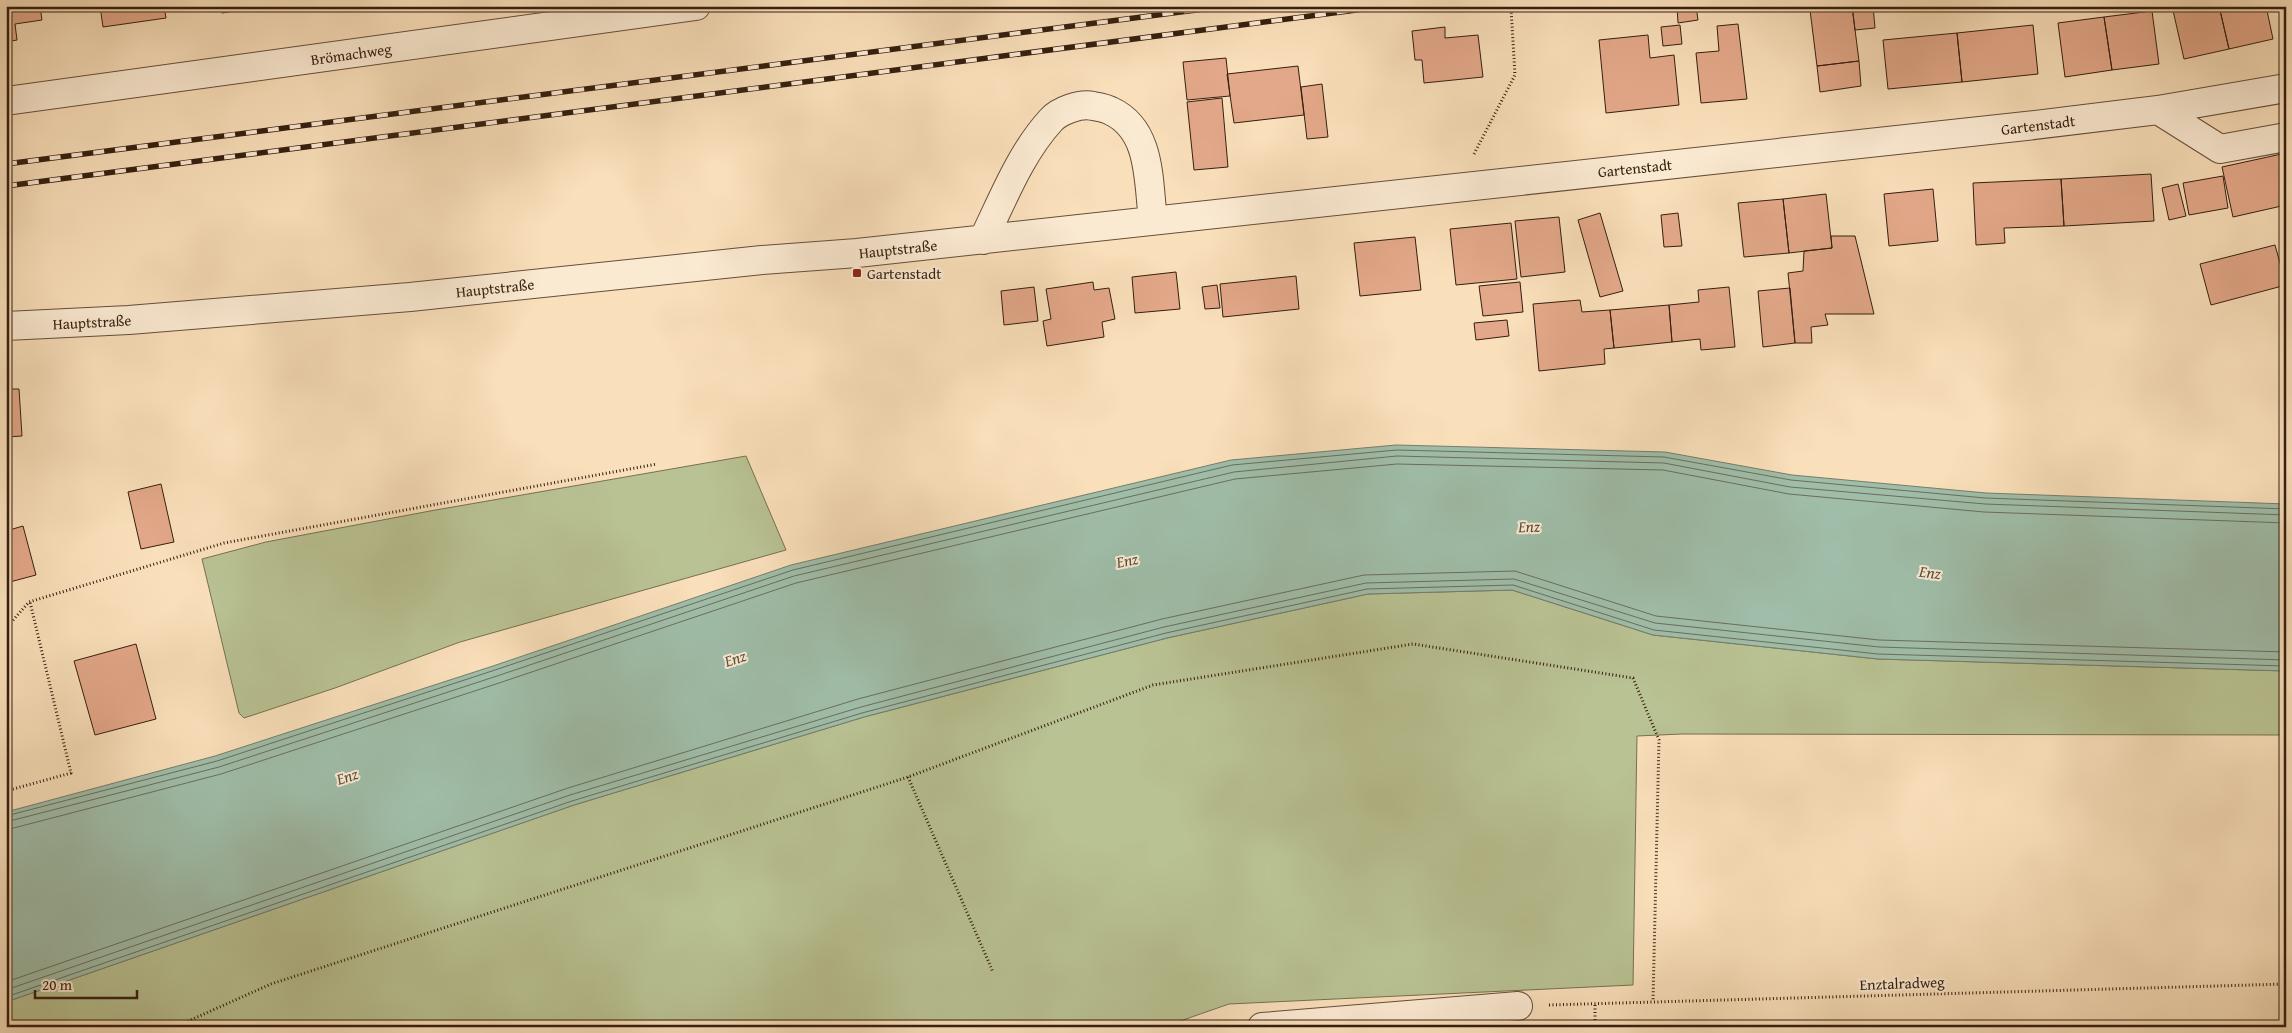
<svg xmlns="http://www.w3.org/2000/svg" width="2292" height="1033" font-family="'Gentium Book Plus',serif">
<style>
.green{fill:#b9c293;stroke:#777052}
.water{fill:#9fbda9;stroke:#757d6c}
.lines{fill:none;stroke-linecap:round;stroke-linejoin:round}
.shore{stroke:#6a6e5c;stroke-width:1}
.building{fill:#e3a889;stroke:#351e10}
.minor-casing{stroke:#664e3a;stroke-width:30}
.path{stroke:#351e10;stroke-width:3;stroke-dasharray:1 2.5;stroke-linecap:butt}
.minor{stroke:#fbead2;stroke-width:28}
.rail-casing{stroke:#351e10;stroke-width:5.5}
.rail{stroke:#fbead2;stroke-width:4;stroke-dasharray:11;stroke-linecap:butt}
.poi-dot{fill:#8f2418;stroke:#fbead2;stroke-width:2}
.labels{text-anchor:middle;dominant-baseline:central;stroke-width:4;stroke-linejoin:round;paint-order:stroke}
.street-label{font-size:15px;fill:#351e10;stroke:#fbead2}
.poi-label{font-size:15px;fill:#351e10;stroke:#fbead2;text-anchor:start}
.water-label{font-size:16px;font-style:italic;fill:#554e3e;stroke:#fbead2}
</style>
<rect width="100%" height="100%" fill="#f9dfba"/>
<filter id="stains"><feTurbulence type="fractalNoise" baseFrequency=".004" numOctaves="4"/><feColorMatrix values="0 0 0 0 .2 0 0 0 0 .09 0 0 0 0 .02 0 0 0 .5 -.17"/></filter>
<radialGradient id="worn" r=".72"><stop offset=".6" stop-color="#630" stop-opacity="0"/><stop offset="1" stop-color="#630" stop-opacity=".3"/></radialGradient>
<path class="green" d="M 746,456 L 786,550 L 460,642 L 335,688 L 244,718 L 239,713 L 202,559 L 266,542 L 430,511 Z
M 1512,590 L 1653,635 L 1878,659 L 2286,671 L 2286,735 L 1682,734 L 1637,736 L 1633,985 L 1229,1004 L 1163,1027 L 6,1027 L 6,1002 L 574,805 L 864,717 L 1167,638 L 1368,594 Z"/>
<path class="water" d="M 1396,445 L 1665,452 L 1792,475 L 1986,493 L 2286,504 L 2286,671 L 1878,659 L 1653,635 L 1512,590 L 1368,594 L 1167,638 L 864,717 L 574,805 L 6,1002 L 6,812 L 215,756 L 493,666 L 791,565 L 1231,460 Z"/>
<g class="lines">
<path class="shore" d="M 6,816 L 217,761 L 495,670 L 793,570 L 1232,465 L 1397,450 L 1664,457 L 1791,480 L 1985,498 L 2286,509
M 6,822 L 219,767 L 497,676 L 794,576 L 1234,472 L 1397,456 L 1664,463 L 1790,487 L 1985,504 L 2286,515
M 6,830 L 221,774 L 499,683 L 796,583 L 1235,479 L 1397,464 L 1663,470 L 1789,494 L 1984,512 L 2286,523
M 6,982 L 568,788 L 858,699 L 1162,619 L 1364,575 L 1515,571 L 1656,616 L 1879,640 L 2286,652
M 6,990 L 570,795 L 861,707 L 1164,627 L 1366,583 L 1514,579 L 1655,623 L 1879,647 L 2286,660
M 6,997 L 572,801 L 862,713 L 1166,633 L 1367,589 L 1513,585 L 1654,630 L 1878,654 L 2286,666"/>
</g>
<path class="building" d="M 6,6 L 40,6 L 42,20 L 15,24 L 17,40 L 6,42 Z
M 100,6 L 164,6 L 166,18 L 103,27 Z
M 221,6 L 267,6 L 222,13 Z
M 1677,6 L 1696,6 L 1698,20 L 1678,23 Z
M 1838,6 L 1852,6 L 1859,61 L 1817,66 L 1810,10 Z
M 1852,6 L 1873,6 L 1875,28 L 1855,30 Z
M 2172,6 L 2219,6 L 2229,49 L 2184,59 Z
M 2219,6 L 2266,6 L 2273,39 L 2229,49 Z
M 2152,11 L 2159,64 L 2112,70 L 2104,17 Z
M 2104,17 L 2112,70 L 2065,77 L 2058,23 Z
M 1738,24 L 1747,99 L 1701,103 L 1696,53 L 1719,51 L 1717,26 Z
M 1680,25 L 1682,44 L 1663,46 L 1661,27 Z
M 2033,25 L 2038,74 L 1962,82 L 1957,33 Z
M 1445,27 L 1445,38 L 1478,35 L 1483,77 L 1424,83 L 1422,60 L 1415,60 L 1412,31 Z
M 1957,33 L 1962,82 L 1888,89 L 1883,40 Z
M 1648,35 L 1650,58 L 1674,55 L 1679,105 L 1606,113 L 1599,40 Z
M 1226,58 L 1230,96 L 1187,100 L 1183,62 Z
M 1859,61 L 1861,86 L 1820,92 L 1817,66 Z
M 1298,66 L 1304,115 L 1234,123 L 1227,74 Z
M 1322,84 L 1328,137 L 1307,139 L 1301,87 Z
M 1222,98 L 1228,167 L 1194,170 L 1187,102 Z
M 2286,153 L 2286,205 L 2233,217 L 2222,167 Z
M 2151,174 L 2154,221 L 2064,226 L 2061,179 Z
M 2223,176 L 2228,208 L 2189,215 L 2183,183 Z
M 2061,179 L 2064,226 L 2004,228 L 2005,243 L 1976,245 L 1973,183 Z
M 2178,184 L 2186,216 L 2169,220 L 2162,188 Z
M 1933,189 L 1938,241 L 1889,246 L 1884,194 Z
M 1826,194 L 1832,248 L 1789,253 L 1783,199 Z
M 1783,199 L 1789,253 L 1744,257 L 1738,203 Z
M 1600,213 L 1623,291 L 1600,297 L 1578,220 Z
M 1678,213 L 1682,246 L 1664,247 L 1661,215 Z
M 1559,217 L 1565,272 L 1521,277 L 1515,221 Z
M 1511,223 L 1517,279 L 1456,285 L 1450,229 Z
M 1831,236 L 1855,236 L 1874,314 L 1825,314 L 1828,325 L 1811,327 L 1812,343 L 1795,343 L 1788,273 L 1803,271 L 1804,251 L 1832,248 Z
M 1415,237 L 1421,290 L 1360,296 L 1354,243 Z
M 2275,245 L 2286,285 L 2211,305 L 2200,264 Z
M 1176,272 L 1180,309 L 1135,313 L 1132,277 Z
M 1296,276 L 1299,309 L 1223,317 L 1220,284 Z
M 1093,282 L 1094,290 L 1109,288 L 1115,319 L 1102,322 L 1104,337 L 1047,346 L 1043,321 L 1051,319 L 1046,289 Z
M 1520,282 L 1523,312 L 1483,316 L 1479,286 Z
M 1217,285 L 1220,308 L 1205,309 L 1202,287 Z
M 1034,287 L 1038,321 L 1004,325 L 1001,291 Z
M 1729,287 L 1735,347 L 1701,350 L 1700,339 L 1672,342 L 1669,305 L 1699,302 L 1698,290 Z
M 1790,288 L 1795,343 L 1763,347 L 1758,291 Z
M 1580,300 L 1582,312 L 1610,310 L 1614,348 L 1604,349 L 1605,364 L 1539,371 L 1533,304 Z
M 1669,305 L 1672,342 L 1614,348 L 1610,310 Z
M 1507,320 L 1509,336 L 1476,340 L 1474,323 Z
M 6,389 L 19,389 L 22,436 L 6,437 Z
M 161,484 L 174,542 L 141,549 L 128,492 Z
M 23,526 L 36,575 L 6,583 L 6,531 Z
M 136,644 L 156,719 L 95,735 L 74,661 Z"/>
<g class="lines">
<g class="minor-casing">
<path id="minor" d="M 6,101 L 696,6
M 2158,110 L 2220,149 L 2286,137
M 983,240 C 1003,199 1020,154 1051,120 C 1059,111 1080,103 1093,106 C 1099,107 1106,108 1111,111 C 1152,130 1148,182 1153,220
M 6,326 L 129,320 L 410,297 L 762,260 L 857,253 L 2026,126 L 2158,110 L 2286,88
M 1262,1027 L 1518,1006"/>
</g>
<path class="path" d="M 1474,154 L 1515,75 L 1511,8
M 6,628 L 29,602 L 224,543 L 657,464
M 908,777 L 993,972
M 6,791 L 71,773 L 30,602
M 1549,1005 L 2286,984
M 175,1027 L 271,984 L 908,777 L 1153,685 L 1413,644 L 1633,678 L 1659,740 L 1653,1001
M 1595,1027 L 1595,1004"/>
<use href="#minor" class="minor"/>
<g class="rail-casing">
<path id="rail" d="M 6,164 L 1227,6
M 6,186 L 1387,6"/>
</g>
<use href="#rail" class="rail"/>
</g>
<rect class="poi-dot" x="852" y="268" width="10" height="10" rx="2.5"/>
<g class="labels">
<g class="street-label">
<text transform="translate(351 54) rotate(-8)">Brömachweg</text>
<text transform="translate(2038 125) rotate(-7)">Gartenstadt</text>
<text transform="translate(1635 168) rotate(-6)">Gartenstadt</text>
<text transform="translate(898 249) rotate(-6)">Hauptstraße</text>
<text transform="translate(495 288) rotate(-6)">Hauptstraße</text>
<text transform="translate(92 322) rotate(-3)">Hauptstraße</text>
<text transform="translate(1902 983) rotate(-2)">Enztalradweg</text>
</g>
<g class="poi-label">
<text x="867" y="273">Gartenstadt</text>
</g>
<g class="water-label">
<text transform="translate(1529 526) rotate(-1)">Enz</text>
<text transform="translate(1127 560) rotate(-11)">Enz</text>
<text transform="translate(1930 572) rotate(8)">Enz</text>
<text transform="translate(735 658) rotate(-17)">Enz</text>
<text transform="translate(347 776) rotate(-17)">Enz</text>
</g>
</g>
<rect width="2292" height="1033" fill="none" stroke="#f9dfba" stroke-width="25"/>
<rect x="8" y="8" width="2277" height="1018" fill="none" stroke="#351e10" stroke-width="2.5"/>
<rect x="12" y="12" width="2267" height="1008" fill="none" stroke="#351e10"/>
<path d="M35 990v8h102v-8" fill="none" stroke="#351e10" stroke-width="2.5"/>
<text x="42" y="990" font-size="15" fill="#351e10" stroke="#fbead2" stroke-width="4" paint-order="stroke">20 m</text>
<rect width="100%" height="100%" filter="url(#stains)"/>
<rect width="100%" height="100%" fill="url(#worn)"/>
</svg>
